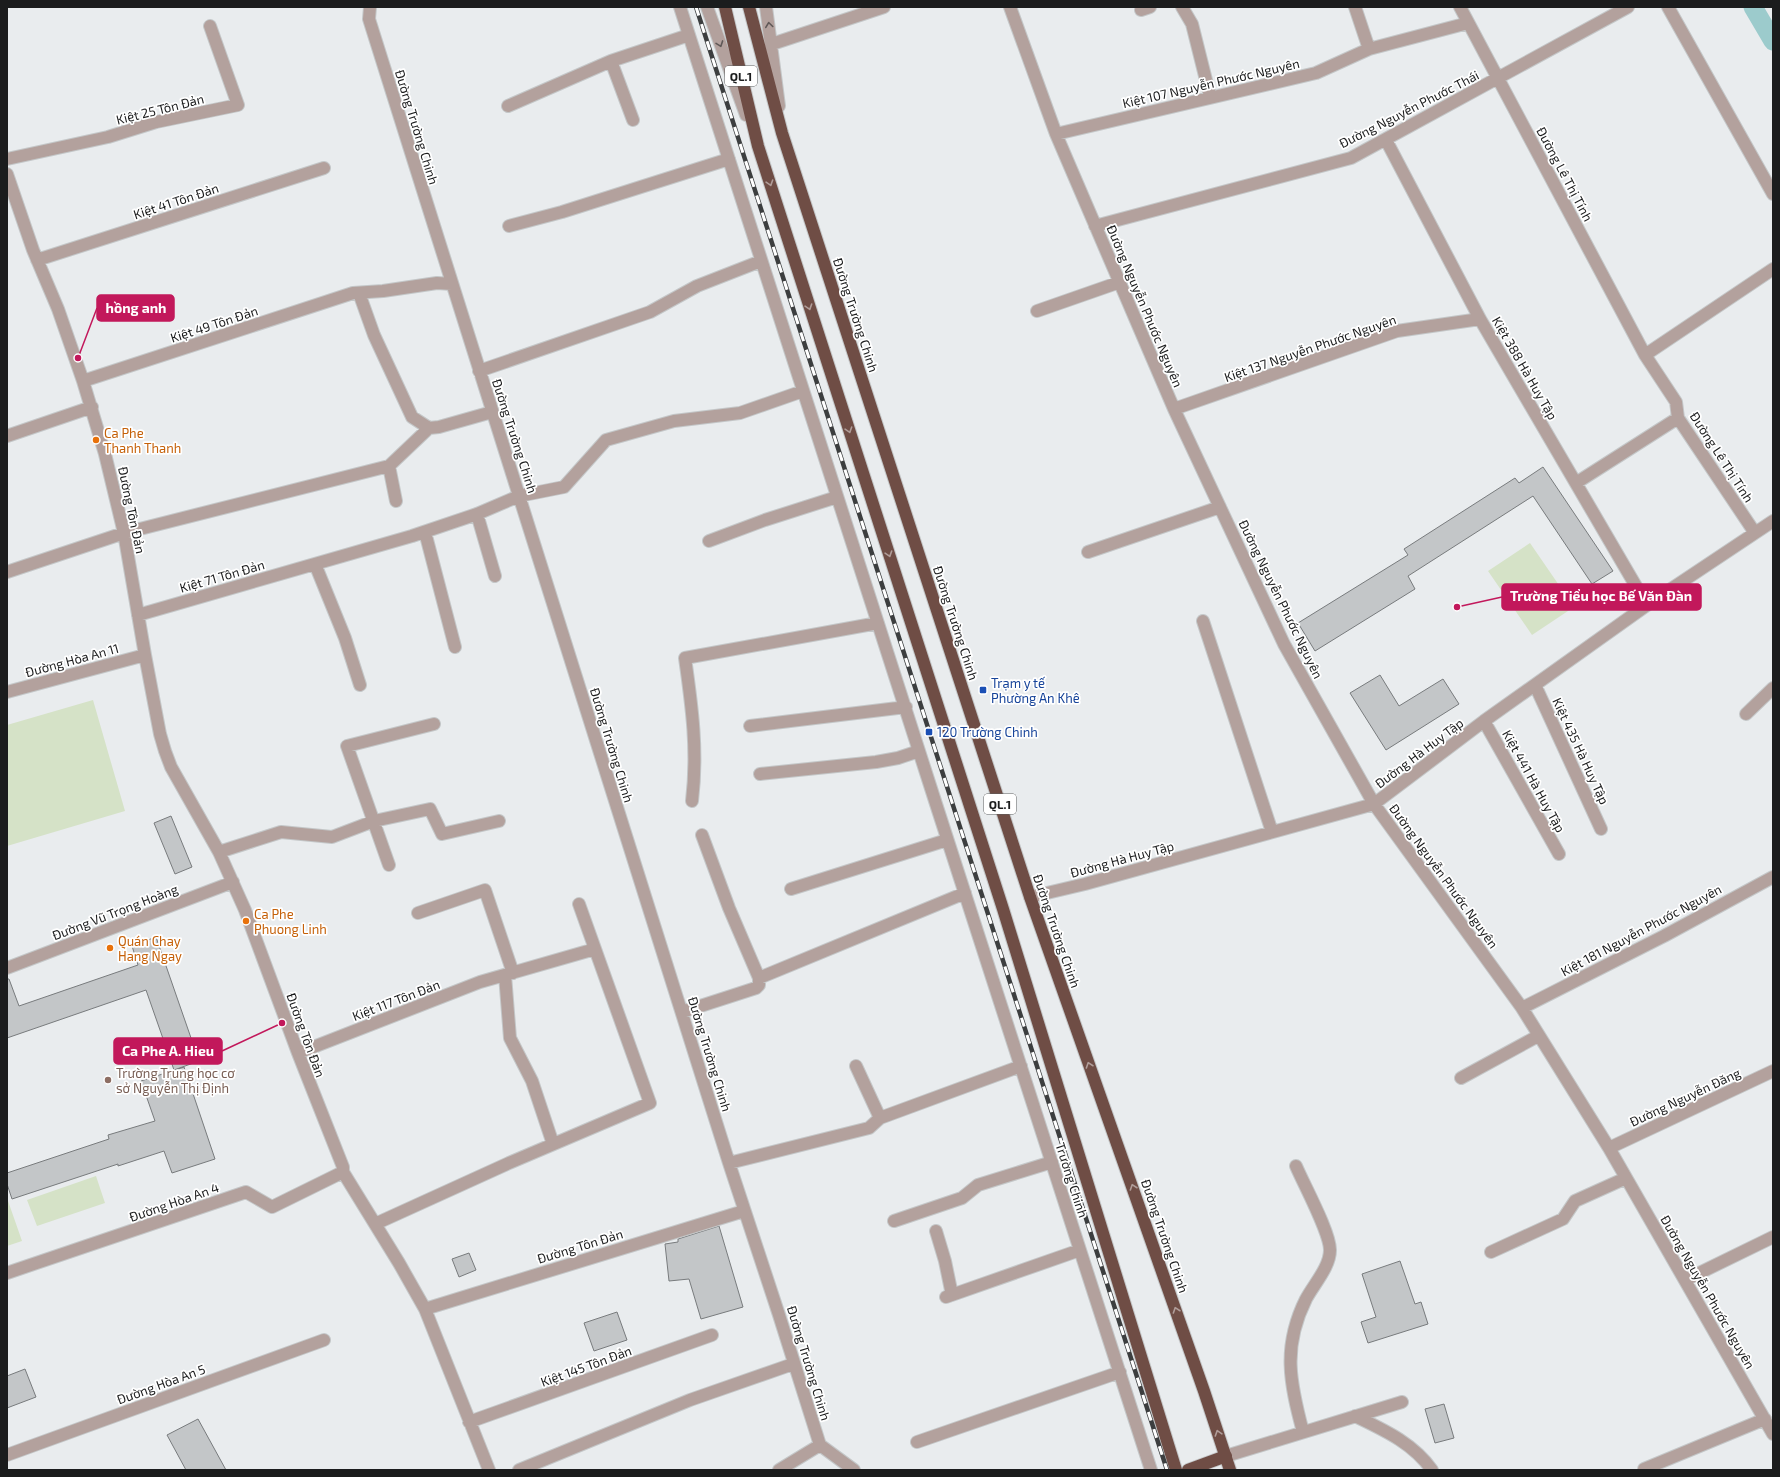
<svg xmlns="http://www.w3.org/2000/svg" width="1780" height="1477" font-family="'Exo 2',sans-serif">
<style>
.green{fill:#d5e2c7}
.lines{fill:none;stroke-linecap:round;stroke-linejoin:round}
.canal{stroke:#9ccbcc;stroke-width:19}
.building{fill:#c3c6c8;stroke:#787b7d}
.minor-casing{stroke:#c4c7c8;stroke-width:14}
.highway-casing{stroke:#c4c7c8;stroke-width:14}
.minor{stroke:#b3a19d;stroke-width:12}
.highway{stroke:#6f4d45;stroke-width:12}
.rail-casing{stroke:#3c3e3f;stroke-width:4.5}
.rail{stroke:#fff;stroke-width:3;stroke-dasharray:9;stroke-linecap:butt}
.oneway{stroke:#5f5857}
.oneway2{stroke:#b09d99}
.food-dot{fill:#e8710a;stroke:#fff;stroke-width:1.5}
.transit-dot{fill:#1a4fb4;stroke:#fff;stroke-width:1.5}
.education-dot{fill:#8d6e63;stroke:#fff;stroke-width:1.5}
.labels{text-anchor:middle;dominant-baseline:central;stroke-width:3.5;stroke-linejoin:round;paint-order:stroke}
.shield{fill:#fff;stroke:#5f6061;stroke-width:1}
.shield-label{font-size:12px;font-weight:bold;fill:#1b1c1d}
.street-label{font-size:13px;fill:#1b1c1d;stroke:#fff}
.food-label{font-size:13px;fill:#c56008;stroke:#fff;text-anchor:start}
.transit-label{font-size:13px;fill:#164399;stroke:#fff;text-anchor:start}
.education-label{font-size:13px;fill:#785e54;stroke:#fff;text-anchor:start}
.leader{fill:none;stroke:#c2185b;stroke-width:1.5}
.callout-dot{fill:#c2185b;stroke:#fff;stroke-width:1.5}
.callout{fill:#c2185b;stroke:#c2185b;stroke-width:1.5}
.callout-label{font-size:14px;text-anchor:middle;font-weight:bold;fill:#fff}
</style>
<rect width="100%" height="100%" fill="#e9ecee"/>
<path class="green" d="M 1530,543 L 1574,607 L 1532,635 L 1488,571 Z
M 93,700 L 125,811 L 7,846 L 7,725 Z
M 96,1176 L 105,1203 L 37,1226 L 27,1200 Z
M 7,1198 L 22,1241 L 7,1246 Z"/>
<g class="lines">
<path class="canal" d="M 1753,7 L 1773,41"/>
</g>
<path class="building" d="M 1543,467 L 1613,571 L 1592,584 L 1533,496 L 1408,576 L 1415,589 L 1315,651 L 1298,623 L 1408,555 L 1404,549 L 1515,478 L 1519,483 Z
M 1380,675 L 1399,706 L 1443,679 L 1459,704 L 1386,750 L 1350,693 Z
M 171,816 L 192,867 L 175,874 L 154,823 Z
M 156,937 L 199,1061 L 174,1070 L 146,990 L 7,1038 L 7,979 L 9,979 L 19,1006 L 138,965 L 132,946 Z
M 184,1067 L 215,1159 L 172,1173 L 164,1151 L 118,1166 L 118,1164 L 12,1199 L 7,1184 L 7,1173 L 109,1139 L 108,1135 L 155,1121 L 141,1081 Z
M 719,1226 L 743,1307 L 701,1319 L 689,1279 L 669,1281 L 665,1244 L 678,1242 L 678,1239 Z
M 469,1253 L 476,1270 L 459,1277 L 452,1259 Z
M 1400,1261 L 1415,1304 L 1421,1302 L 1428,1324 L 1368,1343 L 1361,1322 L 1376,1317 L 1362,1274 Z
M 617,1312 L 627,1340 L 594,1351 L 584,1323 Z
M 25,1369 L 36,1397 L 7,1408 L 7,1376 Z
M 1444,1404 L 1454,1438 L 1435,1443 L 1425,1409 Z
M 198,1419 L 226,1470 L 186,1470 L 167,1435 Z"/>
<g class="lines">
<g class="minor-casing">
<path id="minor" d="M 370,7 L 369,19 L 729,1163 L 779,1315 L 820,1445 L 779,1470
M 680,7 L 936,804 L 1151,1470
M 707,7 L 746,115
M 766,7 L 779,106
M 1010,7 L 1056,134 L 1174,409 L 1284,644 L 1374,804 L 1522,1008 L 1609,1148 L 1773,1434
M 1182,7 L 1192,24 L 1210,96
M 1460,7 L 1645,355 L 1676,402 L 1678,418 L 1755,533
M 1668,7 L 1773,194
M 1141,10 L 1150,7
M 772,44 L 884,7
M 1369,49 L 1468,23
M 611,61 L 633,120
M 508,106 L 611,61 L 689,35
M 1056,134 L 1316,73 L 1369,49 L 1355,7
M 1386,140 L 1480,319 L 1647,605
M 7,159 L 108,137 L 156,122 L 238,105 L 210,26
M 7,174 L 33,250 L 58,309 L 83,381 L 105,454 L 124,533 L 145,655 L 160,734 L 165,751 L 171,767 L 219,852 L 245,910 L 298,1053 L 343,1167 L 343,1172 L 399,1263 L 425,1309 L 489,1470
M 509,226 L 562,212 L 729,159
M 1095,226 L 1351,158 L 1628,7
M 37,260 L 324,168
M 359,293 L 374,335 L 412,417 L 429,428 L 439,427 L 492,412
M 1037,311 L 1120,282
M 1645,355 L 1773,269
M 479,371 L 650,312 L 697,286 L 761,261
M 83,381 L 353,293 L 383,291 L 437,283 L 452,284
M 1174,409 L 1397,331 L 1480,319
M 7,436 L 92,407
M 389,466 L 396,501
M 1576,483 L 1678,418
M 477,514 L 495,576
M 425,532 L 455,647
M 709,541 L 765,520 L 837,497
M 1088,552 L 1220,507
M 315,564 L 345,638 L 360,685
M 7,572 L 124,533 L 389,466 L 429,428
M 138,615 L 412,536 L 477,514 L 519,496 L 564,487 L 606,440 L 674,421 L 740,413 L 803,391
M 1203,621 L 1272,832
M 1535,685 L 1601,829
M 7,692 L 145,655
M 1746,714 L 1773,688
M 1484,721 L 1559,854
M 750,726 L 906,707
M 760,774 L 876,762 L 898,758 L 919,751
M 692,801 C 698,751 692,707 685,658 L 878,623
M 219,852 L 281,832 L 332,837 L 374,821 L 430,809 L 442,834 L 499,821
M 389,865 L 347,746 L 434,724
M 791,889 L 947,840
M 1030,897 L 1085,884 L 1374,804 L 1484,721 L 1647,605 L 1773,521
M 418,913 L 485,890 L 513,973
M 7,968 L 233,882
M 505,975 L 510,1038 L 532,1081 L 553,1144
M 759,978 L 965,893
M 1522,1008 L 1664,936 L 1773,877
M 682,1012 L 756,988 L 759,985 L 759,978 L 729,908 L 702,835
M 298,1053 L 480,982 L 595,949
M 856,1066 L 880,1118
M 1461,1078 L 1538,1036
M 1609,1148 L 1773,1071
M 729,1163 L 869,1128 L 880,1118 L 1021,1066
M 1296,1166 C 1304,1185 1330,1232 1330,1250 C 1330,1267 1314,1284 1306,1299 C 1282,1347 1290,1383 1303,1432
M 894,1221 L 962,1198 L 978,1185 L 1052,1162
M 375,1224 L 509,1163 L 650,1103 L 579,904
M 936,1231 L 945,1261 L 952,1295
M 1491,1252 L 1563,1219 L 1575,1201 L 1626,1178
M 7,1273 L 246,1192 L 272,1207 L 343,1172
M 1685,1280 L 1773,1237
M 946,1297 L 1080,1250
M 425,1309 L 744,1211
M 1355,1416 C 1384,1430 1413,1443 1432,1470
M 469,1422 L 712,1335
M 917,1442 L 1120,1372
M 820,1445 L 854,1470
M 7,1455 L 324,1340
M 1226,1456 L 1402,1402
M 519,1470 L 690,1400 L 793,1364
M 1645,1470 L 1644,1469 L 1765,1419"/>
</g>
<g class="highway-casing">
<path id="highway" d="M 725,7 L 758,146 L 1003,909 L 1176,1470
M 749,7 L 782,133 L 1030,897 L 1204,1391 L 1230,1470
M 1188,1470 L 1226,1456"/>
</g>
<use href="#minor" class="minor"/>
<use href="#highway" class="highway"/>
<g class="rail-casing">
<path id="rail" d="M 696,7 L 1167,1470"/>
</g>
<use href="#rail" class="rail"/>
</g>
<defs><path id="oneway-chevron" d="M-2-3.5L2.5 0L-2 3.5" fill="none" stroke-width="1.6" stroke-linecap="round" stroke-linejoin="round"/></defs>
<g class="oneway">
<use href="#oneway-chevron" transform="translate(769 25) rotate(-98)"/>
<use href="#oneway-chevron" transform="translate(720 44) rotate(70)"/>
</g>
<g class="oneway2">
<use href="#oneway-chevron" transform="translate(770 183) rotate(72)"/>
<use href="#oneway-chevron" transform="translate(809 307) rotate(72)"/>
<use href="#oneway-chevron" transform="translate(849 430) rotate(72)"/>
<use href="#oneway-chevron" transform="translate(889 554) rotate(72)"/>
<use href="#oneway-chevron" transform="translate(1089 1065) rotate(-109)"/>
<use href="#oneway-chevron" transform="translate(1133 1187) rotate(-109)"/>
<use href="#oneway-chevron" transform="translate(1176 1310) rotate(-109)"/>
<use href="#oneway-chevron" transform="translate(1218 1433) rotate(-108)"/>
</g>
<g class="food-dot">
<circle cx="96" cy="440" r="4"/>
<circle cx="246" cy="921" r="4"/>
<circle cx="110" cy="948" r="4"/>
</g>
<g class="transit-dot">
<rect x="979" y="686" width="8" height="8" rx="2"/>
<rect x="925" y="728" width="8" height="8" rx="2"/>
</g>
<circle class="education-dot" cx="108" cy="1080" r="4"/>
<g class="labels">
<g class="shield">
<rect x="725" y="66" width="32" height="20" rx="3"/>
<rect x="984" y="794" width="32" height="20" rx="3"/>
</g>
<g class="shield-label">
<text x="741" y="76">QL.1</text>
<text x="1000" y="804">QL.1</text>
</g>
<g class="street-label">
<text transform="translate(1211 83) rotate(-13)">Kiệt 107 Nguyễn Phước Nguyên</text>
<text transform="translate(160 109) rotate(-14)">Kiệt 25 Tôn Đản</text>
<text transform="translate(1409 109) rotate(-27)">Đường Nguyễn Phước Thái</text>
<text transform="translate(417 127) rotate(73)">Đường Trường Chinh</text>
<text transform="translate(1565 174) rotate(62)">Đường Lê Thị Tính</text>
<text transform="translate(176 201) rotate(-18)">Kiệt 41 Tôn Đản</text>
<text transform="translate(1145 306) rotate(67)">Đường Nguyễn Phước Nguyên</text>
<text transform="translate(856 315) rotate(72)">Đường Trường Chinh</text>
<text transform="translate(214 324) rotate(-18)">Kiệt 49 Tôn Đản</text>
<text transform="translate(1310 348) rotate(-19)">Kiệt 137 Nguyễn Phước Nguyên</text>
<text transform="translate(1525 368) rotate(60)">Kiệt 388 Hà Huy Tập</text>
<text transform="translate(515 436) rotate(72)">Đường Trường Chinh</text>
<text transform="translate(1722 457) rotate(57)">Đường Lê Thị Tính</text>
<text transform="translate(132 510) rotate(78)">Đường Tôn Đản</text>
<text transform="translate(222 576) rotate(-16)">Kiệt 71 Tôn Đản</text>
<text transform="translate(1281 599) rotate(64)">Đường Nguyễn Phước Nguyên</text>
<text transform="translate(956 623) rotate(72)">Đường Trường Chinh</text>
<text transform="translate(72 660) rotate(-15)">Đường Hòa An 11</text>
<text transform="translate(612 745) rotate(73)">Đường Trường Chinh</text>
<text transform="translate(1581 751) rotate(65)">Kiệt 435 Hà Huy Tập</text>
<text transform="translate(1419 753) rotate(-37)">Đường Hà Huy Tập</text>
<text transform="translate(1534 781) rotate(61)">Kiệt 441 Hà Huy Tập</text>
<text transform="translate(1122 859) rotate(-15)">Đường Hà Huy Tập</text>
<text transform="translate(1444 876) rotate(54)">Đường Nguyễn Phước Nguyên</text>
<text transform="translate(115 912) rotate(-21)">Đường Vũ Trọng Hoàng</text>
<text transform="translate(1641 930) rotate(-28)">Kiệt 181 Nguyễn Phước Nguyên</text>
<text transform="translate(1057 931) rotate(71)">Đường Trường Chinh</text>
<text transform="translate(396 1000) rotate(-21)">Kiệt 117 Tôn Đản</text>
<text transform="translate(306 1035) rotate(70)">Đường Tôn Đản</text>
<text transform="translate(710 1054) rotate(73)">Đường Trường Chinh</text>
<text transform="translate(1685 1097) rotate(-25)">Đường Nguyễn Đăng</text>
<text transform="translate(1072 1180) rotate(72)">Trường Chinh</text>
<text transform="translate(174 1202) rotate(-19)">Đường Hòa An 4</text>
<text transform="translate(1165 1236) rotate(71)">Đường Trường Chinh</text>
<text transform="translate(580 1246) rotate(-17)">Đường Tôn Đản</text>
<text transform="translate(1708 1292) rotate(60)">Đường Nguyễn Phước Nguyên</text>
<text transform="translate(809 1363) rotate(73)">Đường Trường Chinh</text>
<text transform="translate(586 1366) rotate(-20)">Kiệt 145 Tôn Đản</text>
<text transform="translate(161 1384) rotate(-20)">Đường Hòa An 5</text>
</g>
<g class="food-label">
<text x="104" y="433">Ca Phe<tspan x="104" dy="15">Thanh Thanh</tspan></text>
<text x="254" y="914">Ca Phe<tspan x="254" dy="15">Phuong Linh</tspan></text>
<text x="118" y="941">Quán Chay<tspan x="118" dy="15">Hang Ngay</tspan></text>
</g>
<g class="transit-label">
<text x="991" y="683">Trạm y tế<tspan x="991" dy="15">Phường An Khê</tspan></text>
<text x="937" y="732">120 Trường Chinh</text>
</g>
<g class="education-label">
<text x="116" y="1073">Trường Trung học cơ<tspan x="116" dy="15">sở Nguyễn Thị Định</tspan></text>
</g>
</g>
<path class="leader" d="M78 358L97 308M1457 607L1502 597M282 1023L222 1051"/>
<g class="callout-dot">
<circle cx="78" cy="358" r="4"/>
<circle cx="1457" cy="607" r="4"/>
<circle cx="282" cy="1023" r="4"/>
</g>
<g class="callout">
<rect x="97" y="295" width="77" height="26" rx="4"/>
<rect x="1502" y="584" width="199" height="26" rx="4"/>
<rect x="114" y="1038" width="108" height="26" rx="4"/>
</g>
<g class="callout-label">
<text x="136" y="313">hồng anh</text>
<text x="1601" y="601">Trường Tiểu học Bế Văn Đàn</text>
<text x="168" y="1056">Ca Phe A. Hieu</text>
</g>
<rect width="1780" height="1477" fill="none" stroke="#1b1c1d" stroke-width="16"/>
</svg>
